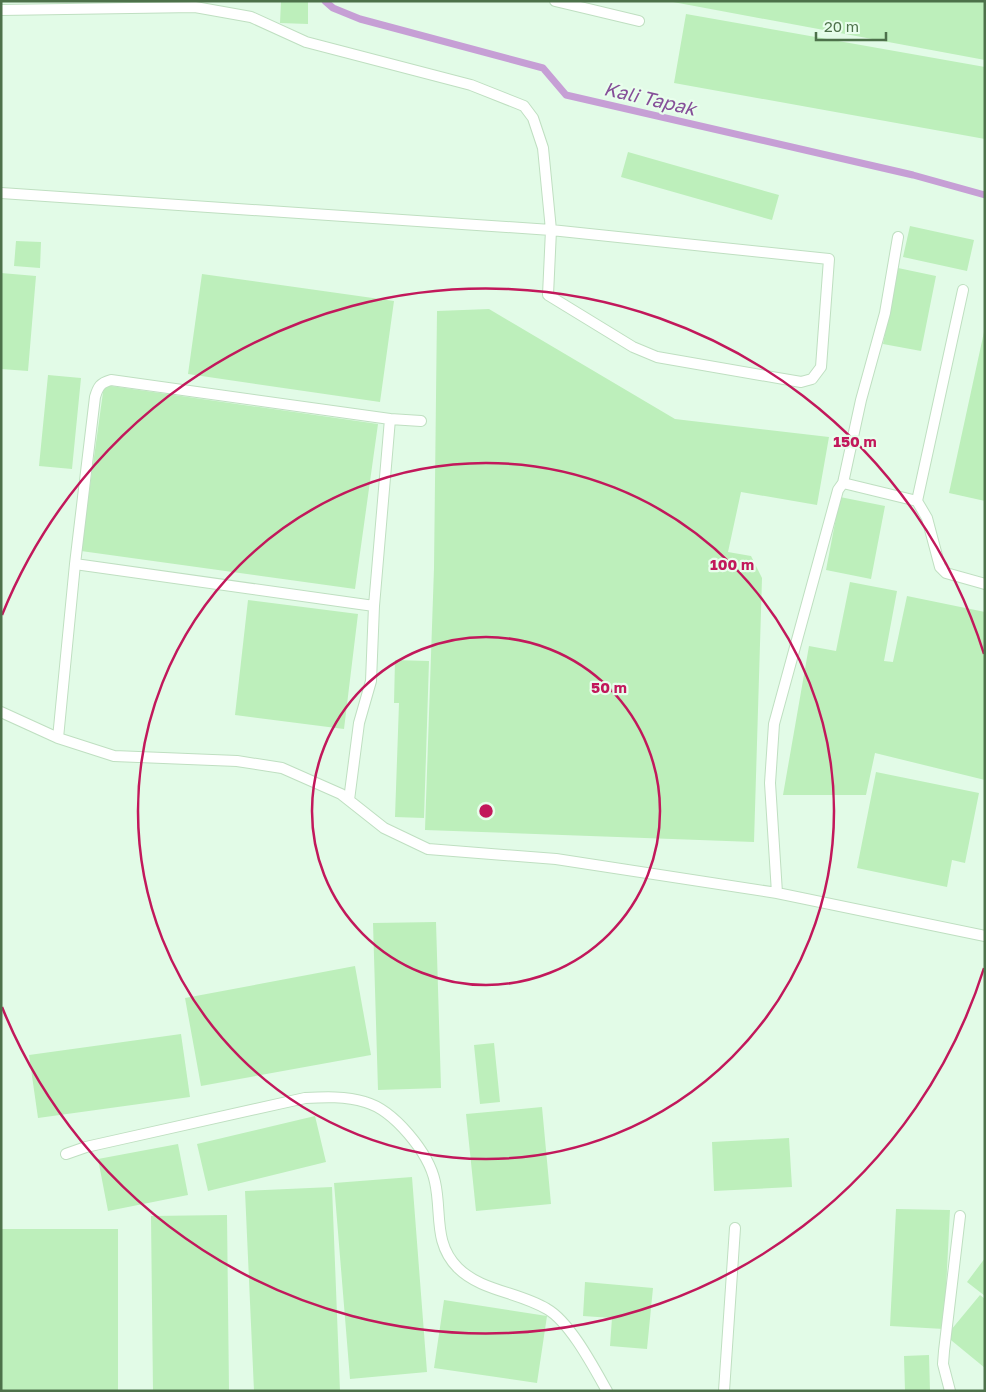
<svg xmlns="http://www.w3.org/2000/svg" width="986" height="1392" font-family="'Golos Text',sans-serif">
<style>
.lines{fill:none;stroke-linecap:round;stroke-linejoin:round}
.stream{stroke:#c69fd5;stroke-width:7}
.building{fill:#bdefbb}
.service-casing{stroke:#bfdfc1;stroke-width:12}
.service{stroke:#fff;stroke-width:10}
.ring{fill:none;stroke:#c2185b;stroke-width:2.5}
.labels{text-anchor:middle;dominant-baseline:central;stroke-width:4.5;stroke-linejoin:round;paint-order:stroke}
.water-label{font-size:19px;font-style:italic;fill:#854e98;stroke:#e8feec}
.centre{fill:#c2185b;stroke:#e8feec;stroke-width:2.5}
.ring-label{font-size:15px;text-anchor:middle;font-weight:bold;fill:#c2185b;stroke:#e8feec;stroke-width:4.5;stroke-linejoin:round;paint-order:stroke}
</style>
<rect width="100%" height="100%" fill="#e2fbe7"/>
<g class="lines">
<path class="stream" d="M 325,1 L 333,8 L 360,19 L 543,68 L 566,95 L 913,175 L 985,195"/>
</g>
<path class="building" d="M 281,1 L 308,1 L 308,24 L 280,23 Z
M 673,1 L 985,1 L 985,60 L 673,2 Z
M 686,14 L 985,67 L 985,139 L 674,83 Z
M 628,152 L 779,195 L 772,220 L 621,177 Z
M 910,226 L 974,240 L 967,271 L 903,257 Z
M 16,241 L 41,242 L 40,268 L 14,266 Z
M 898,268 L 936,276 L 921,351 L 883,344 Z
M 1,273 L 36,276 L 28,371 L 1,369 Z
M 202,274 L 394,301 L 380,402 L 188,374 Z
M 489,309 L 675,419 L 829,437 L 817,505 L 741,492 L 728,552 L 751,556 L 762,578 L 754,842 L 425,830 L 434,568 L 437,311 Z
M 984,332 L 985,333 L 985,501 L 949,493 Z
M 48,375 L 81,378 L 72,469 L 39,466 Z
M 104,385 L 378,424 L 355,589 L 81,551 Z
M 840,497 L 885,506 L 871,579 L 826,570 Z
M 850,582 L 897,591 L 884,661 L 893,662 L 888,685 L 907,596 L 985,612 L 985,780 L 875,753 L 866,795 L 783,795 L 809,646 L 836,651 Z
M 248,600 L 358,614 L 344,729 L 235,715 Z
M 395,660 L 429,661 L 424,818 L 395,817 L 399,703 L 394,703 Z
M 876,772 L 979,793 L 965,863 L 952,860 L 947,887 L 857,868 Z
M 436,922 L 441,1088 L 378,1090 L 373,923 Z
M 355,966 L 371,1055 L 201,1086 L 185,998 Z
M 181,1034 L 190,1097 L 38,1118 L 29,1055 Z
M 494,1043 L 500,1102 L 480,1104 L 474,1045 Z
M 542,1107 L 551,1204 L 476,1211 L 466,1114 Z
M 315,1116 L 326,1162 L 208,1191 L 197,1144 Z
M 789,1138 L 792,1187 L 714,1191 L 712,1142 Z
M 178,1144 L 188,1195 L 108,1211 L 98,1159 Z
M 412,1177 L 427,1372 L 350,1379 L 334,1183 Z
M 332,1187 L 340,1391 L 254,1391 L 245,1191 Z
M 896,1209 L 950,1210 L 944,1329 L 890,1326 Z
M 227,1215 L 229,1391 L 153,1391 L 151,1216 Z
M 1,1229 L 118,1229 L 118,1391 L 1,1391 Z
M 985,1258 L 985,1296 L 967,1282 Z
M 585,1282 L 653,1288 L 647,1349 L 610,1346 L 612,1318 L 583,1316 Z
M 980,1295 L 985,1299 L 985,1368 L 946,1336 Z
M 444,1300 L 547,1316 L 537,1383 L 434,1368 Z
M 929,1355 L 930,1391 L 905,1391 L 904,1356 Z"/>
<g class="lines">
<g class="service-casing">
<path id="service" d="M 555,1 L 639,21
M 1,10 L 195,7 L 251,17 L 306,42 L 471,85 L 524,106 L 533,118 L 543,148 L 551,230 L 548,295 L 633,347 L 657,357 L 801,382 L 812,379 L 821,367 L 829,259 L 551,230 L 1,193
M 843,483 L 861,400 L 885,313 L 898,237
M 917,501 L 963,290
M 75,564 L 95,397 C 98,387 100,383 111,380 L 390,419
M 1,712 L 58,738 L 114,756 L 237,761 L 282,768 L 341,794 L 384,828 L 428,849 L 556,859 L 777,893 L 985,936
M 58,738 L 75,564 L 374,606 L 390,419 L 421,421
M 349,800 L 359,723 L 371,681 L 374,606
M 777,893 L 770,783 L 774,724 L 838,490 L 843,483 L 917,501 L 927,518 L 940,567 L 946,573 L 985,584
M 66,1154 L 86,1147 L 305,1098 C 324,1097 346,1096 365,1102 C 394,1110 429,1153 435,1182 C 442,1213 433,1243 458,1268 C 481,1291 519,1292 547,1309 C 570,1322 594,1368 607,1391
M 724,1391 L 735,1228
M 950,1391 L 943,1364 L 944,1351 L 960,1216"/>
</g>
<use href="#service" class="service"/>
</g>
<g class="ring">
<circle cx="486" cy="811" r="174"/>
<circle cx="486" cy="811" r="348"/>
<path d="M984 968A522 522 0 0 1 2 1007M2 615A522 522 0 0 1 984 654"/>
</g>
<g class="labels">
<g class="water-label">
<text transform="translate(650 98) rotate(13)">Kali Tapak</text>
</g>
</g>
<circle cx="486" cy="811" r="8" class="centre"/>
<g class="ring-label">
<text x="855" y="447">150 m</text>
<text x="732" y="570">100 m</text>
<text x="609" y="693">50 m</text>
</g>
<rect width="986" height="1392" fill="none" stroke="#4d714a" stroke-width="5"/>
<path d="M816 32v8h70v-8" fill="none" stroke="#4d714a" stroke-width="2.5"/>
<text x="824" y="32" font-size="15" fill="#4d714a" stroke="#e8feec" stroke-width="4" paint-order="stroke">20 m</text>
</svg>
